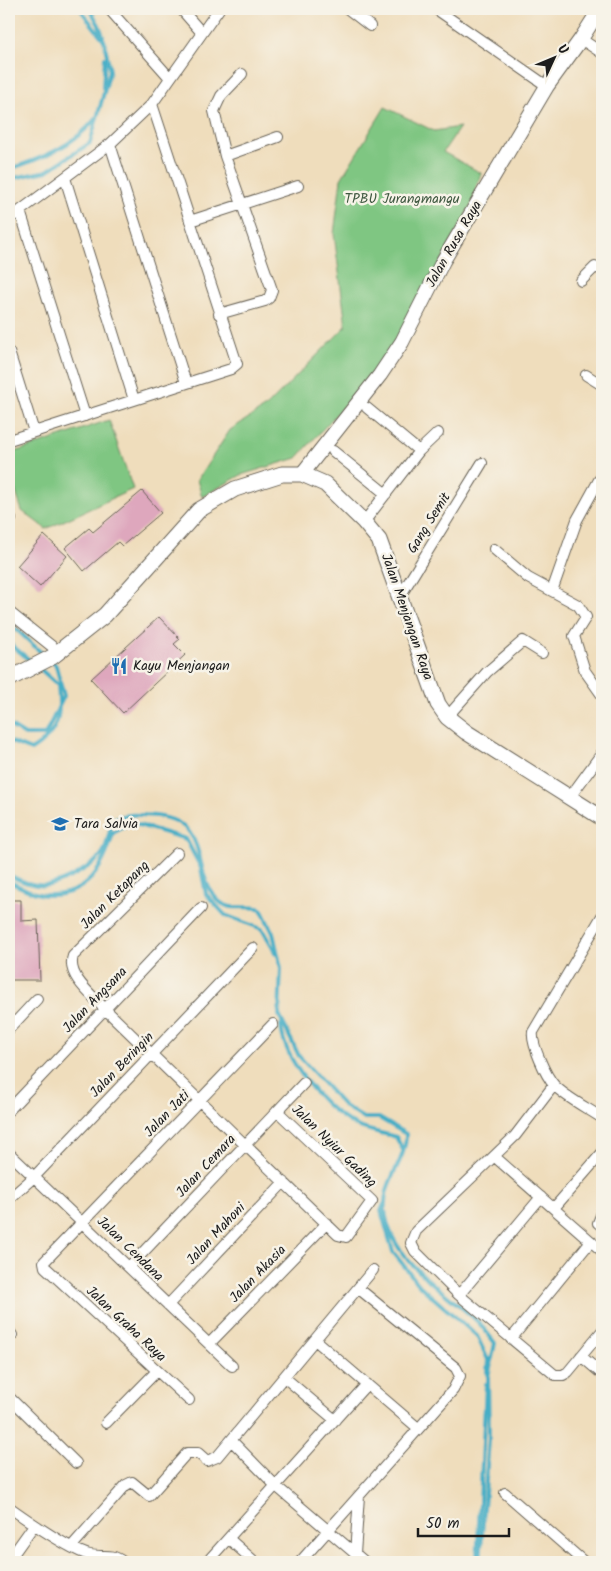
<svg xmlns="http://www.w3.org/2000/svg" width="611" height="1571" font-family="Kalam,sans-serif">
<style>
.green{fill:#7fc682;stroke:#4e714f}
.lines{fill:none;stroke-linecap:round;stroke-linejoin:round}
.stream{stroke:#47aec6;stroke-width:4}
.building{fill:#dea7bd}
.minor-casing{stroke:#666054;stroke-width:12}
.tertiary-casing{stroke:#666054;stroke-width:16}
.secondary-casing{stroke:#666054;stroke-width:17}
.minor{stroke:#fff;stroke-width:10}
.tertiary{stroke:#fff;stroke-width:14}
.secondary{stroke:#fff;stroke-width:15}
.labels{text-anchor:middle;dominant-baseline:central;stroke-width:5;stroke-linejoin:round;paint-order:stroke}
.park-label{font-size:14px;fill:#3f5840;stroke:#f7f3e8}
.street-label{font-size:14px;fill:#1c1c1c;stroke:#f7f3e8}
.poi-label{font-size:14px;fill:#1c1c1c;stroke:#f7f3e8;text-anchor:start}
</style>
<rect width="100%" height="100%" fill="#f7f3e8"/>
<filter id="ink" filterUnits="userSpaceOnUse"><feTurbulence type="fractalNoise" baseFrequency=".02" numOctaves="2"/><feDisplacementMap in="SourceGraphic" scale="10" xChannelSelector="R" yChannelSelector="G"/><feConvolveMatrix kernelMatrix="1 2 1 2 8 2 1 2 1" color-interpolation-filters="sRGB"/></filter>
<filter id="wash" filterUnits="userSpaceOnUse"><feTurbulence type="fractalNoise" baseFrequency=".0096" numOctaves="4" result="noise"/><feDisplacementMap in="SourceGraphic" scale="20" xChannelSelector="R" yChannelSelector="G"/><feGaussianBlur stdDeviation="1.12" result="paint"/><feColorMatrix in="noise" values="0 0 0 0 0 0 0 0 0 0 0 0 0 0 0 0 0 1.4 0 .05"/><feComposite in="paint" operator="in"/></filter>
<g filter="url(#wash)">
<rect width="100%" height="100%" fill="#efddbc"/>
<path class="green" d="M 385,107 L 434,131 L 460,127 L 443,152 L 481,173 L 472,203 L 413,315 L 376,370 L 297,458 L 241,475 L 202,497 L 197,480 L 230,430 L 267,406 L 346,326 L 334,234 L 341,179 Z
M 109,420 L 133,489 L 46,529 L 22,511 L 9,471 L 9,454 Z"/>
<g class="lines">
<path class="stream" d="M 90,9 L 99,25 L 103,36
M 103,88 L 105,58
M 9,169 C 41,159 74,146 96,118
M 9,179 L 47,171 L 90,143 L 110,71 L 104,40 L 80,9
M 9,626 L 17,630 L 45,656
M 9,643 L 32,662
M 9,725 L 25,735 L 45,735 L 64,696 L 56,666 L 53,662
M 9,741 L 31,750 C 60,732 61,716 58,685 L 39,668
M 9,875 C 20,881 36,887 49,885 C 64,882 97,865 104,851 C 109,840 108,830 115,818 C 131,813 140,815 156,816 C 214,823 189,875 220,902 C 231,912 249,904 261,909 L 273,933 L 281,968 L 279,1015 L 299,1056 L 344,1106 L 363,1118 L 379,1118 L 406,1134 C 407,1161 382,1181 385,1210 C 390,1262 444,1289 478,1322 C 484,1328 489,1336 495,1343 L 488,1377 L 489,1439 L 480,1562
M 9,882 C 20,886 34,895 46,895 C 87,897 104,868 113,833 L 132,823 L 186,839 L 201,868 L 206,894 L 225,915 L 262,929 L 276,954
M 281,1025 C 283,1060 324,1109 355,1125 C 367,1131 383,1133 396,1137 L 403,1150
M 384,1204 L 381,1211 L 393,1252 L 420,1286 L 477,1336 L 488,1360 L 487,1372
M 477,1562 L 486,1384"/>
</g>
<g id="blocks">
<path class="building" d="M 142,491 L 161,513 L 122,546 L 118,542 L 84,571 L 65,548 L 89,528 L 93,532 Z
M 44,535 L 67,556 L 40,587 L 17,566 Z
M 159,617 L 180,639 L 174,644 L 185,655 L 123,713 L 91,679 Z
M 9,900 L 21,900 L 21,921 L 38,920 L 40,980 L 9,980 Z"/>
</g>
</g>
<g filter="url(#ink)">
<use href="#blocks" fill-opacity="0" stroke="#666054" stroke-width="1"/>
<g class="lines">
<g class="minor-casing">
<path id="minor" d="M 109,9 L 170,78
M 181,9 L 202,33
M 348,9 L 370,26
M 436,9 L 547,86
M 581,39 L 602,53
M 110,144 L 186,383
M 225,156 L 278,137
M 65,178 L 134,400
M 20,211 L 85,416
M 9,219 L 110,144 L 152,104 L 219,9
M 190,221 L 298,186
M 581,281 L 595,267 L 602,270
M 219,314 L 265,301 L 269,298 L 272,290 L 225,156 L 214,111 L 221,96 L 242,74
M 9,352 L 34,432
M 586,375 L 602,385
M 367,408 L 419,451
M 9,440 L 231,369 L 237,364 L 152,104
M 333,451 L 386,494
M 602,480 L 599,480 L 577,520 L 552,591 L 578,605 L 586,617 L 574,636 L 585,671 L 602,695
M 9,522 L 11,519
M 364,522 L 419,451 L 438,433
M 494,549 L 528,578 L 552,591
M 399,598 L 482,463
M 9,612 L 59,652
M 447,717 L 487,672 L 523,641 L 542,653
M 570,797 L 602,753
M 177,853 L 73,956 C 66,976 93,996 105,1009 L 338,1235 L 346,1237 L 372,1201 L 277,1111
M 602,916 L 533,1032 C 531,1044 546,1076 554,1085 C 565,1097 589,1109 602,1118
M 9,1029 L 37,999
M 554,1085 L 515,1136 L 416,1231 L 411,1243 L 415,1251 L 459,1295 L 555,1375 L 563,1375 L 568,1372 L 602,1331
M 9,1110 L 201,908
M 9,1153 L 232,1366
M 495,1157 L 602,1251
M 9,1199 L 34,1177 L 253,948
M 554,1208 L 602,1153
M 602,1213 L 598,1223 L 602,1226
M 129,1267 L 304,1083
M 459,1295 L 541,1197
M 168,1305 L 284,1182
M 9,1331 L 12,1335
M 511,1339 L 591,1241
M 315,1340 L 418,1428
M 209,1344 L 327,1223
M 581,1356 L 602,1374
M 284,1377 L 335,1420
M 9,1397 L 76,1463
M 189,1400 L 45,1267 L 44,1262 L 273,1024
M 106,1423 L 157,1371
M 231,1440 L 276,1486 L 365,1562
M 505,1493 L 584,1562
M 9,1507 C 26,1519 71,1551 90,1555 C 103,1558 111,1552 123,1562
M 229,1539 L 255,1562
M 72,1546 L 126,1485 L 132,1482 L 149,1496 L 187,1453 L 198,1453 L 207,1461 L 217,1457 L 373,1270
M 355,1554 L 359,1496
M 9,1560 L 34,1525
M 207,1562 L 367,1384
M 300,1562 L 453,1390 L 460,1376 L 456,1368 L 358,1288"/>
</g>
<g class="tertiary-casing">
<path id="tertiary" d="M 302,474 L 380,375 L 402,342 L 443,261 L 547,86 L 581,39 L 600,9"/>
</g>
<g class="secondary-casing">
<path id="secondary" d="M 9,679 L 52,657 L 105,615 L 199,510 L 235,489 L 282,474 L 302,474 L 325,484 L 364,522 L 379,540 L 438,704 L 447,717 L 466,732 L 602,818"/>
</g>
<use href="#minor" class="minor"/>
<use href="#tertiary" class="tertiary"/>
<use href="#secondary" class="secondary"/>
</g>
</g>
<defs>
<g id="restaurant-bare" transform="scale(1.35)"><path d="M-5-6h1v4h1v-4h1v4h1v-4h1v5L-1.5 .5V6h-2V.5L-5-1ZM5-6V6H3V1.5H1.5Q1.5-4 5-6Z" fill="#1f6fb2" stroke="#f7f3e8" stroke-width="2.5" paint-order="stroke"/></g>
<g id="school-bare" transform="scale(1.35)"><path d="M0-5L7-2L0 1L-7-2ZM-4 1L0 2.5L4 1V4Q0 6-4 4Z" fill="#1f6fb2" stroke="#f7f3e8" stroke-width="2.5" paint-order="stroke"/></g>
</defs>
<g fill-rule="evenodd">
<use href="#restaurant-bare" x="119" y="666"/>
<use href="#school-bare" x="60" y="824"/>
</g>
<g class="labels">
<g class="park-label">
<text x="402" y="199">TPBU Jurangmangu</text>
</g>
<g class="street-label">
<text transform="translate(454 244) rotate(-60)">Jalan Rusa Raya</text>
<text transform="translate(429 523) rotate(-58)">Gang Semit</text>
<text transform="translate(407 617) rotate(71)">Jalan Menjangan Raya</text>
<text transform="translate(115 895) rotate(-45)">Jalan Ketapang</text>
<text transform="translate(95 1000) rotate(-46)">Jalan Angsana</text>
<text transform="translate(122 1065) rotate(-46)">Jalan Beringin</text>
<text transform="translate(167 1114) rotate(-46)">Jalan Jati</text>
<text transform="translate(334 1146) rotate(44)">Jalan Nyiur Gading</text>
<text transform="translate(206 1166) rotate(-47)">Jalan Cemara</text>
<text transform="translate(216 1234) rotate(-47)">Jalan Mahoni</text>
<text transform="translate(130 1249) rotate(44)">Jalan Cendana</text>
<text transform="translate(258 1274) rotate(-46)">Jalan Akasia</text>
<text transform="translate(126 1324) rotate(43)">Jalan Graha Raya</text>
</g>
<g class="poi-label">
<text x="133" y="666">Kayu Menjangan</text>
<text x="74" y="824">Tara Salvia</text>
</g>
</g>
<rect width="611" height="1571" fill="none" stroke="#f7f3e8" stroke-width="30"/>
<g transform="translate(554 58) rotate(46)" stroke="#f7f3e8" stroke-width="4" paint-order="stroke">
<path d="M0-4L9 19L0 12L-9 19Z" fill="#1c1c1c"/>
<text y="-8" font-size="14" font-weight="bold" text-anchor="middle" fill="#1c1c1c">U</text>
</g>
<path d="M418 1528v8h91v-8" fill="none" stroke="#1c1c1c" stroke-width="2.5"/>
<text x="426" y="1528" font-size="15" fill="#1c1c1c" stroke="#f7f3e8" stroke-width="4" paint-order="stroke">50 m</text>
</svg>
